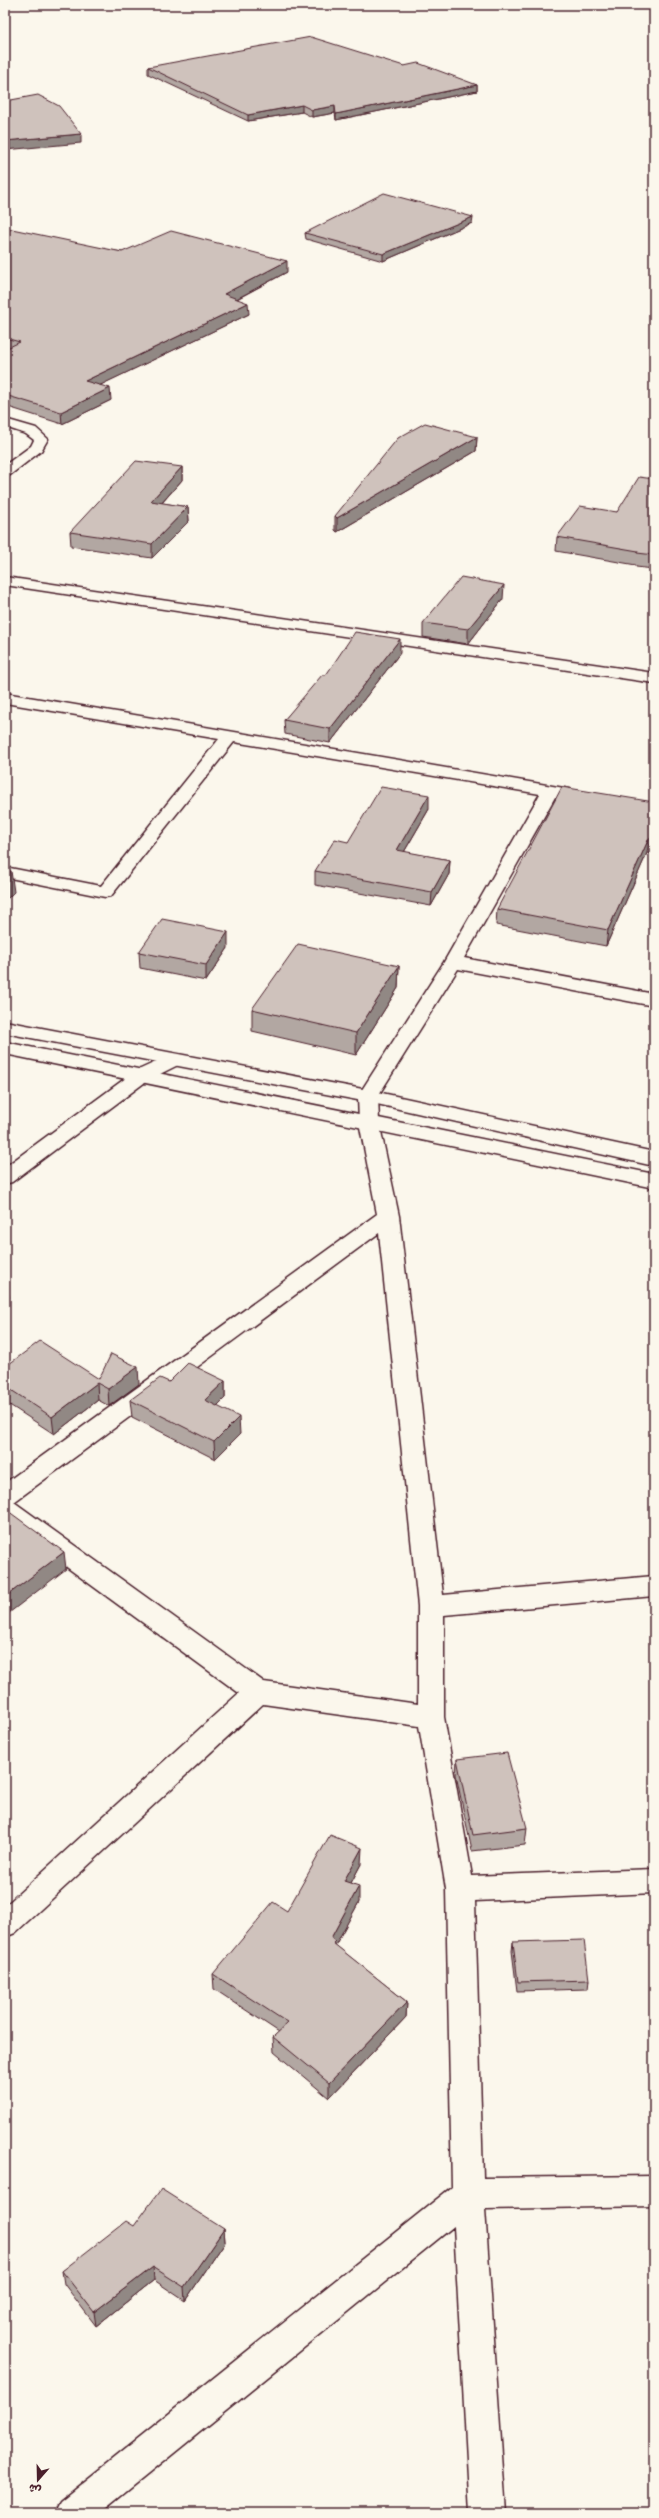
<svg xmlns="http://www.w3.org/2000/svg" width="659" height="2518" font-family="'Gochi Hand','Playpen Sans Arabic',sans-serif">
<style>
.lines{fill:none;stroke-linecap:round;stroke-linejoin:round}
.minor-casing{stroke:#4a1f2b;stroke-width:3}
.primary-casing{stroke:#4a1f2b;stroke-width:3}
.minor{fill:#fbf7ec;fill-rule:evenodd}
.primary{fill:#fbf7ec;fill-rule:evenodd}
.wall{fill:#b2a7a2;stroke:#4a1f2b}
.shaded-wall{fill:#918884;stroke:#4a1f2b}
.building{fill:#cfc2bc;stroke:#4a1f2b}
</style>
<rect width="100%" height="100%" fill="#fbf7ec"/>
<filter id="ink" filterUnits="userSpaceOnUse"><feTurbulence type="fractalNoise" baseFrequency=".025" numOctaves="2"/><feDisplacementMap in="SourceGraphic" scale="8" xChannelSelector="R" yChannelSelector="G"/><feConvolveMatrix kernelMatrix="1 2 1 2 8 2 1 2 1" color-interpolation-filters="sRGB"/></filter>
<g filter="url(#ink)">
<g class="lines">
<g class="minor-casing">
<path id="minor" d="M 5,419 L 36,428 L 48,439 L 41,451 L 10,475 L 5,476 L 5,465 L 31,446 L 34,440 L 26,434 L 5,427 Z
M 5,577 L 654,673 L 654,683 L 5,585 Z
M 5,693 L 570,789 L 573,793 L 570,797 L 555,797 L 464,958 L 654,994 L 654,1006 L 458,969 L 378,1096 L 379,1122 L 399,1216 L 443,1595 L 654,1576 L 654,1596 L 444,1615 L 444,1717 L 472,1876 L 654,1869 L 654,1893 L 475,1901 L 483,2178 L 654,2176 L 654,2206 L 485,2209 L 506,2513 L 470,2513 L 454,2226 L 100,2513 L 54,2513 L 60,2501 L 452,2187 L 446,1889 L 419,1726 L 263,1704 L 15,1933 L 5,1937 L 5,1906 L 239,1693 L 5,1522 L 5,1483 L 377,1214 L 359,1122 L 358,1096 L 444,962 L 540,794 L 234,742 L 111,896 L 105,897 L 5,877 L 5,867 L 101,886 L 219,739 L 5,703 ZM 379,1233 L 418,1606 L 418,1704 L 264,1682 L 14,1502 Z
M 171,1055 L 178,1057 L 181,1061 L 178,1065 L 148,1080 L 12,1182 L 5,1184 L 5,1167 L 134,1072 Z"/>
</g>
<g class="primary-casing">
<path id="primary" d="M 5,1021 L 368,1090 L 654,1152 L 654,1166 L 368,1102 L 5,1033 Z
M 5,1042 L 654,1174 L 654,1188 L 5,1054 Z"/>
</g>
<use href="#minor" class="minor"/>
<use href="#primary" class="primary"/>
</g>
<path class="wall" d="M 404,66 L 477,85 L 477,91 L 336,120 L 335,113 L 312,117 L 302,112 L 248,121 L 148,74 L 148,67 Z
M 472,223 L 383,261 L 306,239 L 305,233 Z
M 5,232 L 122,252 L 287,272 L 237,299 L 249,314 L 100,385 L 111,400 L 62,424 L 5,406 Z
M 477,437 L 476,451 L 337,532 L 335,530 L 335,516 Z
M 182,467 L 182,480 L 162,503 L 188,507 L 189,521 L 152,558 L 71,546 L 70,532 Z
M 654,479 L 654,569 L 636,567 L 636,565 L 556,551 L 557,537 L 617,512 Z
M 503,599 L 468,644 L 423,637 L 423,623 Z
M 400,653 L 330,743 L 285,734 L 284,720 L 326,675 Z
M 654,802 L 654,854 L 647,853 L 606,946 L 496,925 L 497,909 Z
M 429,809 L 404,852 L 450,860 L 449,874 L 431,906 L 315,885 L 315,871 L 348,842 Z
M 228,948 L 206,981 L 140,968 L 139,952 Z
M 399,966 L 398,988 L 356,1055 L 252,1031 L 252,1009 Z
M 5,1367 L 139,1384 L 109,1406 L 98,1400 L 54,1434 L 5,1402 Z
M 225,1381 L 225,1398 L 217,1406 L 240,1434 L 215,1459 L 132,1417 L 130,1400 L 169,1382 Z
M 457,1759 L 527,1828 L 525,1845 L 472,1851 L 456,1775 Z
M 361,1864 L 351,1883 L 359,1902 L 335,1945 L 407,2002 L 406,2017 L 329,2098 L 274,2052 L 273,2037 L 279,2032 L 214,1989 L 213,1974 Z
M 513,1942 L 589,1980 L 588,1989 L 517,1991 L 512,1951 Z
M 134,2226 L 224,2229 L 225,2242 L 185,2301 L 154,2280 L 96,2326 L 64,2284 L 62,2271 Z"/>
<path class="shaded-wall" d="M 477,85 L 477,91 L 336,120 L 336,114 Z
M 302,105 L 302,112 L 248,121 L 248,115 Z
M 335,106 L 335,113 L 312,117 L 312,110 Z
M 81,134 L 81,143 L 5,150 L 5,141 Z
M 473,217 L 472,223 L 383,261 L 383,254 Z
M 287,261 L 287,272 L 225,305 L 224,294 Z
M 248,303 L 249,314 L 86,392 L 85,381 Z
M 110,388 L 111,400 L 62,424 L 61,412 Z
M 477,437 L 476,451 L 337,532 L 337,518 Z
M 182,467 L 182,480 L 151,515 L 151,501 Z
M 188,507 L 189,521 L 152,558 L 152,544 Z
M 504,585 L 503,599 L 468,644 L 468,629 Z
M 400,639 L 400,653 L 330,743 L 330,729 Z
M 429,795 L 429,809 L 397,864 L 397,850 Z
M 649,838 L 647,853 L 606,946 L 608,930 Z
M 450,860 L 449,874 L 431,906 L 432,892 Z
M 11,871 L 14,892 L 5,901 L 5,878 Z
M 228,932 L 228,948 L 206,981 L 206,965 Z
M 399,966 L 398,988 L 356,1055 L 356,1033 Z
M 7,1281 L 9,1298 L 5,1301 L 5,1283 Z
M 138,1367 L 139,1384 L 109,1406 L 108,1389 Z
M 225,1381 L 225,1398 L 206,1417 L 205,1400 Z
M 97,1383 L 98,1400 L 54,1434 L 52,1417 Z
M 239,1417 L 240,1434 L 215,1459 L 214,1442 Z
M 64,1552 L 66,1569 L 5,1616 L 5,1597 Z
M 362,1848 L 361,1864 L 344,1896 L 344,1881 Z
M 359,1886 L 359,1902 L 331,1953 L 331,1938 Z
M 407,2002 L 406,2017 L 329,2098 L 329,2083 Z
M 224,2229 L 225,2242 L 185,2301 L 184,2287 Z
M 153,2267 L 154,2280 L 96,2326 L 94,2312 Z"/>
<path class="building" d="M 311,37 L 404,66 L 418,63 L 477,85 L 336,114 L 335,106 L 312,110 L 302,105 L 248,115 L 148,67 Z
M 38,95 L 59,106 L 81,134 L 5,141 L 5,97 L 11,100 Z
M 384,193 L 473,217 L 383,254 L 305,233 Z
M 12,229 L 122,252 L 171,231 L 287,261 L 224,294 L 248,303 L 85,381 L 110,388 L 61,412 L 5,395 L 5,349 L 20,342 L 5,338 L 5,232 Z
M 425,423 L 477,437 L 337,518 L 335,516 L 398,438 Z
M 136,461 L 182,467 L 151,501 L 188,507 L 152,544 L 70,532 Z
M 639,477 L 654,479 L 654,555 L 637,553 L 638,551 L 557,537 L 580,506 L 617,512 Z
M 461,577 L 504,585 L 468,629 L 423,623 Z
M 355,632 L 400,639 L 330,729 L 284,720 L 322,675 L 326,675 Z
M 381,787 L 429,795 L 397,850 L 450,860 L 432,892 L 315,871 L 335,839 L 348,842 Z
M 562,787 L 654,802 L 654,839 L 649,838 L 608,930 L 497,909 Z
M 5,870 L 11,871 L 5,878 Z
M 162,919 L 228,932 L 206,965 L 139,952 Z
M 298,944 L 399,966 L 356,1033 L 252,1009 Z
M 40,1341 L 99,1379 L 111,1354 L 138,1367 L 108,1389 L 97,1383 L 52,1417 L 5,1386 L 5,1367 Z
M 188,1363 L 225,1381 L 205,1400 L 239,1417 L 214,1442 L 130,1400 L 160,1378 L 169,1382 Z
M 8,1511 L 64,1552 L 5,1597 L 5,1512 Z
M 507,1753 L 527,1828 L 473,1835 L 457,1759 Z
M 330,1835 L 362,1848 L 344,1881 L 359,1886 L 331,1938 L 335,1941 L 333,1943 L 407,2002 L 329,2083 L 273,2037 L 288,2023 L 213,1974 L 273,1902 L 287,1911 Z
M 584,1940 L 589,1980 L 518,1982 L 513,1942 Z
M 161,2189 L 224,2229 L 184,2287 L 153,2267 L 94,2312 L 62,2271 L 126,2221 L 134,2226 Z"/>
</g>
<rect width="659" height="2518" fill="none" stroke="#fbf7ec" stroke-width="20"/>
<rect x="10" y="10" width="639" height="2498" fill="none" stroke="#4a1f2b" stroke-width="1.5" filter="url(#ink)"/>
<g transform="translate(38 2480) rotate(200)" stroke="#fbf7ec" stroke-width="3" paint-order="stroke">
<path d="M0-3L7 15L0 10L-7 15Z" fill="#4a1f2b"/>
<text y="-6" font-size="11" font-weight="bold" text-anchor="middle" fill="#4a1f2b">ش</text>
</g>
</svg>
